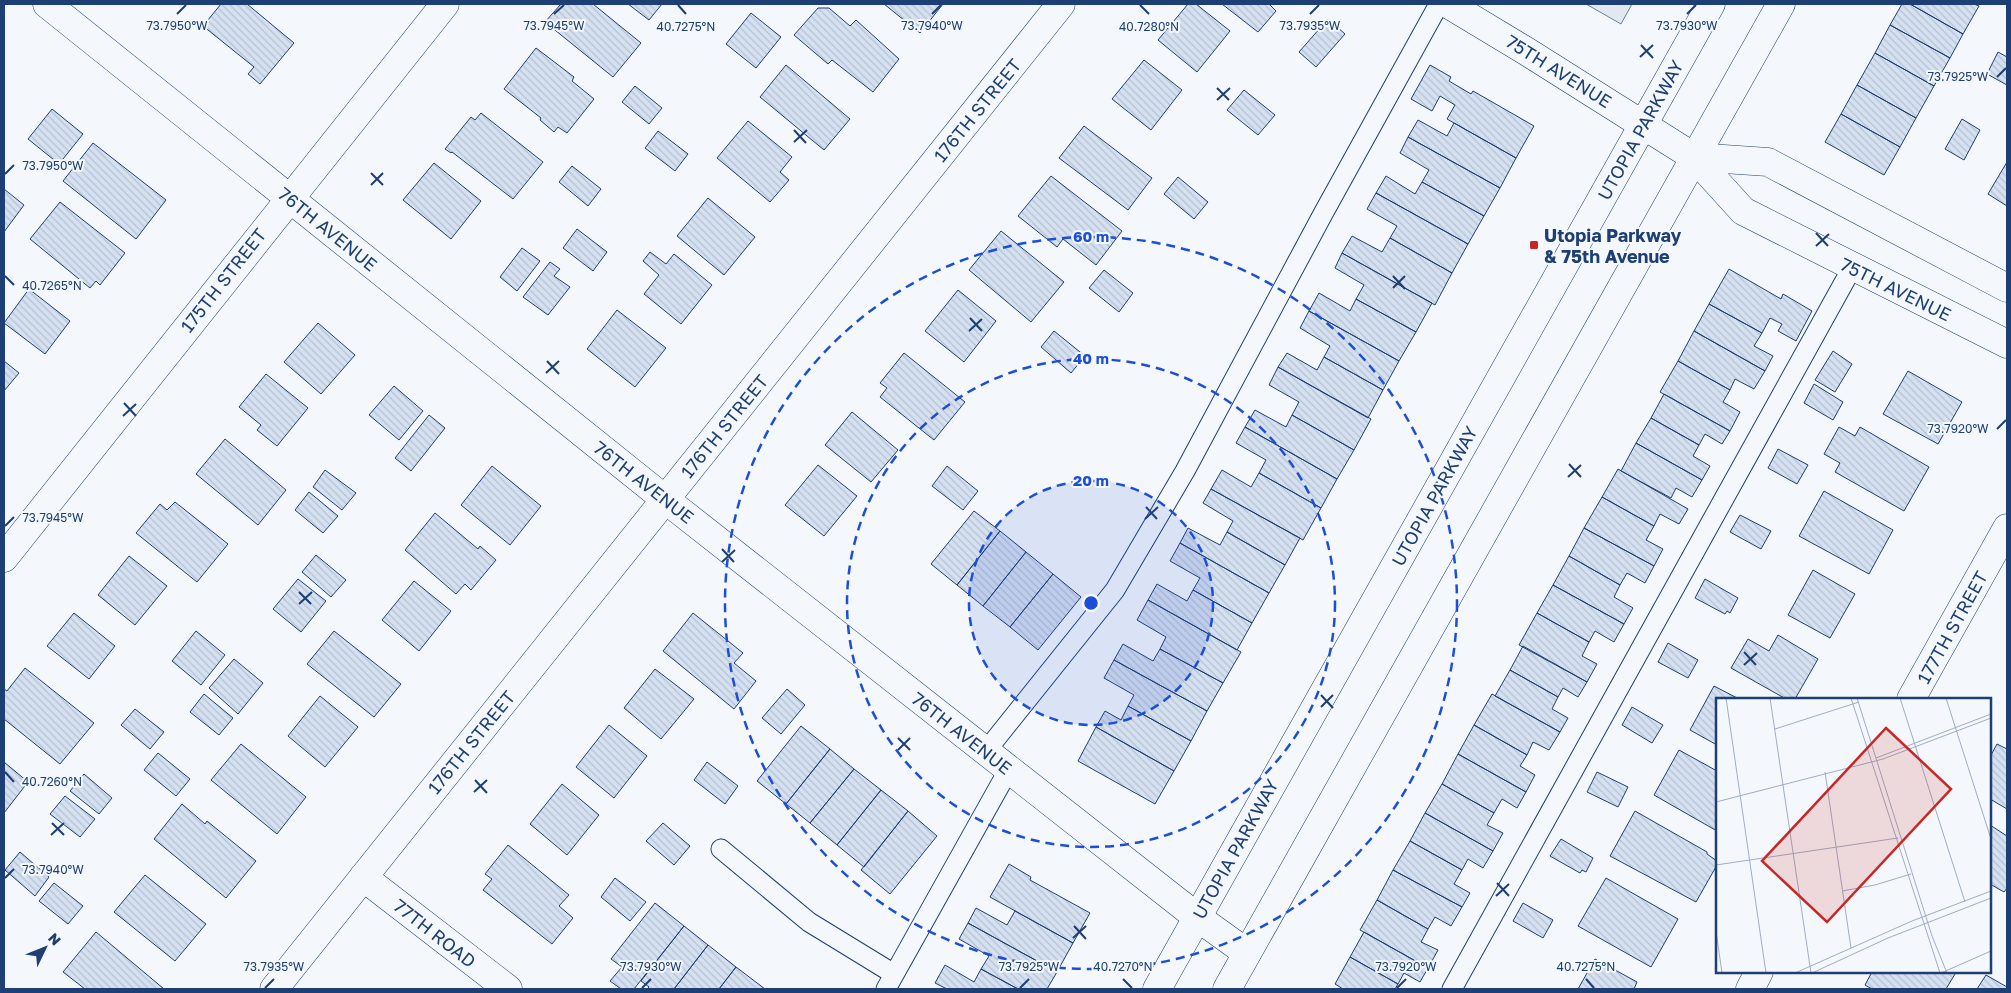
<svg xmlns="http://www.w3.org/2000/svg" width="2011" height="993" font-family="'Golos Text',sans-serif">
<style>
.parking{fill:#e3e8f0;stroke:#687fa3}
.building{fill:url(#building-back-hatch);stroke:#1d3f73}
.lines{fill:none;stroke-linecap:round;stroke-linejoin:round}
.lane-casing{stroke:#1d3f73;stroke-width:21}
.street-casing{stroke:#1d3f73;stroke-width:29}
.secondary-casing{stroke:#1d3f73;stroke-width:29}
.lane{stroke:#f4f7fb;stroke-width:19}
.street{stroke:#f4f7fb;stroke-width:28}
.secondary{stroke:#f4f7fb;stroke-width:28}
.ticks{fill:none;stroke:#1d3f73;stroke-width:2}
.ring{fill:none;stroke:#1d4ed8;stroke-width:2.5;stroke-dasharray:9 6}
.poi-dot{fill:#c62828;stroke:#f4f7fb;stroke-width:2}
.labels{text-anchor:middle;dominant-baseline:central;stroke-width:4;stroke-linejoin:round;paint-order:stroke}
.street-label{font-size:18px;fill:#1d3f73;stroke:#f4f7fb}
.poi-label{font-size:18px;font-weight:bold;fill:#1d3f73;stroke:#f4f7fb;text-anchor:start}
.inset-road{fill:none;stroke:#9eadc5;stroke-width:1}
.view{fill:#c62828;fill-opacity:0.15;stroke:#c62828;stroke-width:2.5}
.inset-edge{fill:none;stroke:#1d3f73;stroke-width:2.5}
.ticks-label{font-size:12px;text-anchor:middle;fill:#1d3f73;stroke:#f4f7fb;stroke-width:4;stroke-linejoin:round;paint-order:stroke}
.centre{fill:#1d4ed8;stroke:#f4f7fb;stroke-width:2.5}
.ring-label{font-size:15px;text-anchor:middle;font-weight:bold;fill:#1d4ed8;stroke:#f4f7fb;stroke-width:4;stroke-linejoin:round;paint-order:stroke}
</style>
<defs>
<pattern id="building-back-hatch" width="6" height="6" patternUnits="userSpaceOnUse" patternTransform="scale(1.25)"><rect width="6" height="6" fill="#d5e0f0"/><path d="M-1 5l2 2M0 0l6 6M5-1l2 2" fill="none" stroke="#b6c1d1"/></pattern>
</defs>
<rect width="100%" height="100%" fill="#f4f7fb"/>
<path class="parking" d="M 1586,4 L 1632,4 L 1621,24 Z"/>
<path class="building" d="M 221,4 L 247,4 L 294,43 L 260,84 L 248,74 L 254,67 L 203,26 Z
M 561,4 L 593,4 L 641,43 L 613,77 L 545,22 Z
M 628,4 L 662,4 L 649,20 Z
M 884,4 L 943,4 L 920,33 Z
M 1188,4 L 1196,4 L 1230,31 L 1197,72 L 1158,40 Z
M 1222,4 L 1269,4 L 1276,11 L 1258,32 Z
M 1902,4 L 1910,4 L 1963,34 L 1950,58 L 1890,25 Z
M 1910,4 L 1974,4 L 1979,6 L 1963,34 Z
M 818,8 L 829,8 L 850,26 L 856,20 L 899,59 L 873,92 L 832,60 L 828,64 L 794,35 Z
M 751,13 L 781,37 L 756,68 L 726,44 Z
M 1328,19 L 1345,34 L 1316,67 L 1299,52 Z
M 1890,25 L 1950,58 L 1934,86 L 1875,53 Z
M 536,48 L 574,77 L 572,81 L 594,99 L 567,133 L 558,127 L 554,132 L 540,120 L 541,118 L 504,89 Z
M 1998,52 L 2007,57 L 2007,85 L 1987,74 Z
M 1875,53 L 1934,86 L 1916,118 L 1857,85 Z
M 1144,60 L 1182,90 L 1151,130 L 1112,99 Z
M 786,65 L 850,119 L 824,150 L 760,97 Z
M 1430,65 L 1451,77 L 1449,81 L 1471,94 L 1473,91 L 1534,126 L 1516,158 L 1447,119 L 1455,105 L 1440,96 L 1432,111 L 1411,99 Z
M 1857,85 L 1916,118 L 1900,147 L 1841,114 Z
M 635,86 L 662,108 L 649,124 L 622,102 Z
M 1244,90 L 1275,115 L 1258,135 L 1227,110 Z
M 52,109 L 83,134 L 59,164 L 28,139 Z
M 481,113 L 543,162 L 513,199 L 452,152 L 451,153 L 445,149 L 471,117 L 475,120 Z
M 1841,114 L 1900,147 L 1884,175 L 1825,142 Z
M 1962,119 L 1980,130 L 1964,160 L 1945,149 Z
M 1418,120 L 1447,136 L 1454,123 L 1516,158 L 1500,188 L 1408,137 Z
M 748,121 L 792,157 L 780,172 L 789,180 L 770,202 L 717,158 Z
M 1084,126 L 1152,178 L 1128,210 L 1059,158 Z
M 658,131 L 688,154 L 675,171 L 645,148 Z
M 1408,137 L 1500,188 L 1484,216 L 1422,182 L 1429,170 L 1400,153 Z
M 93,143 L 166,200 L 136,239 L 63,181 Z
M 2007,162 L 2007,206 L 1988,194 Z
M 434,163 L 481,201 L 451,239 L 403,200 Z
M 572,166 L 601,189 L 588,206 L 559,182 Z
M 1051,176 L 1122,231 L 1096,265 L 1063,239 L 1057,247 L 1018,216 Z
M 1386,176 L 1415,194 L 1422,182 L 1484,216 L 1468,244 L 1376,193 Z
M 1178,177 L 1208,202 L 1194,219 L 1164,194 Z
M 4,189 L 24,205 L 4,232 Z
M 1376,193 L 1468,244 L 1452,273 L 1390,238 L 1397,226 L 1367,209 Z
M 708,198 L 755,237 L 724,275 L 677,236 Z
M 60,202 L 125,253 L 100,285 L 96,281 L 90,288 L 30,239 Z
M 577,229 L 607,252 L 593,271 L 563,248 Z
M 1001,231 L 1064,282 L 1031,322 L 969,270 Z
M 1352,236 L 1382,252 L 1390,238 L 1452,273 L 1435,305 L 1342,253 Z
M 522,248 L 540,261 L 517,291 L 500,277 Z
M 650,252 L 666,264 L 674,254 L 712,285 L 681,324 L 644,294 L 659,275 L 643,261 Z
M 1342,253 L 1432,303 L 1416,332 L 1356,299 L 1364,285 L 1335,268 Z
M 550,262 L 560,269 L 554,276 L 570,287 L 548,315 L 523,297 Z
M 1729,269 L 1781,299 L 1783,294 L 1812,311 L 1796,341 L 1778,331 L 1782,324 L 1770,318 L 1762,333 L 1709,304 Z
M 1104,270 L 1133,293 L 1119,312 L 1089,288 Z
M 29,289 L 70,321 L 45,354 L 4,323 Z
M 958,290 L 996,321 L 964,362 L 925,331 Z
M 1319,293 L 1350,311 L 1356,299 L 1416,332 L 1399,361 L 1309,311 Z
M 1709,304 L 1762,333 L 1754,346 L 1773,356 L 1765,371 L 1694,331 Z
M 617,310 L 666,348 L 635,387 L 587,349 Z
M 1309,311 L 1399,361 L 1383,390 L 1324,357 L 1330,346 L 1300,328 Z
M 318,323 L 355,355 L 321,394 L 284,362 Z
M 1054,331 L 1085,356 L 1071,373 L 1041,347 Z
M 1694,331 L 1765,371 L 1754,389 L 1735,379 L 1730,390 L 1678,361 Z
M 1833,351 L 1852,364 L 1835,392 L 1815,380 Z
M 904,353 L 965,402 L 934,440 L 880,397 L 887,388 L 880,383 Z
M 1287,353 L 1317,370 L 1324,357 L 1383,390 L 1368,418 L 1278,367 Z
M 4,361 L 19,373 L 4,391 Z
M 1678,361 L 1730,390 L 1723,402 L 1740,412 L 1730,431 L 1660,392 Z
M 1278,367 L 1371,419 L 1354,450 L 1292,415 L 1299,402 L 1269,385 Z
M 1908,371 L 1962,402 L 1938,444 L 1883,414 Z
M 266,374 L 308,408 L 277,446 L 257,430 L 261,425 L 239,407 Z
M 1814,384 L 1843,402 L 1833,420 L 1804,403 Z
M 394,386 L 423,411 L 399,440 L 369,415 Z
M 1664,394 L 1730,431 L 1722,444 L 1705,434 L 1699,445 L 1651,418 Z
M 1255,410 L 1286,427 L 1292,415 L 1354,450 L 1337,479 L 1245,427 Z
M 852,412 L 898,450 L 871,482 L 825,445 Z
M 429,415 L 445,428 L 411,471 L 395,458 Z
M 1651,418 L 1699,445 L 1693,456 L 1710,466 L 1702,480 L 1636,443 Z
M 1245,427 L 1337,479 L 1321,508 L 1259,473 L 1266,460 L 1236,443 Z
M 1839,427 L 1855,436 L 1860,427 L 1929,467 L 1904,511 L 1835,472 L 1840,463 L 1824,454 Z
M 225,439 L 286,490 L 258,525 L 196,474 Z
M 1636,443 L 1702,480 L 1692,497 L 1676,488 L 1671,498 L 1621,471 Z
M 1778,449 L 1808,465 L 1797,484 L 1768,468 Z
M 818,465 L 857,496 L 824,536 L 785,505 Z
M 492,466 L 541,506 L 510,545 L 461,505 Z
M 947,466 L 978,491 L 963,510 L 932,486 Z
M 1618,469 L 1688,509 L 1679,524 L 1660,514 L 1654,526 L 1602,497 Z
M 325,470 L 356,493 L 342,510 L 313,487 Z
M 1222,470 L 1251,487 L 1259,473 L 1321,508 L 1303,540 L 1211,489 Z
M 1211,489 L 1300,538 L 1285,565 L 1227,532 L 1233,521 L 1203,503 Z
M 1824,491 L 1893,530 L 1869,574 L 1799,536 Z
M 309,492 L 338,516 L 323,533 L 295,510 Z
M 1602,497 L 1654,526 L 1646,540 L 1663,549 L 1654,566 L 1584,528 Z
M 175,502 L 228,544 L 197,582 L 136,533 L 160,504 L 167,510 Z
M 974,511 L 1000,531 L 957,585 L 931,564 Z
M 435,513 L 478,549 L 480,546 L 496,560 L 471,590 L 465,584 L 456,594 L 405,550 Z
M 1740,515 L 1771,531 L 1761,549 L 1730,532 Z
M 1188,528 L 1220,545 L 1227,532 L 1285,565 L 1269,593 L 1180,543 Z
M 1584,528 L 1654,566 L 1645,583 L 1627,573 L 1620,585 L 1569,556 Z
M 1000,531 L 1026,552 L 983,606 L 957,585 Z
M 1180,543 L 1269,593 L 1252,623 L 1193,590 L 1200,578 L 1170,561 Z
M 1026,552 L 1053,574 L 1010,627 L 983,606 Z
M 316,555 L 346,580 L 331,597 L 302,572 Z
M 129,556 L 167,586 L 135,625 L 98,595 Z
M 1569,556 L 1620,585 L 1614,597 L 1633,608 L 1624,624 L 1553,585 Z
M 1813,570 L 1855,594 L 1830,638 L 1788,615 Z
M 1053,574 L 1081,597 L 1038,650 L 1010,627 Z
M 298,579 L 326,601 L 301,632 L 273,609 Z
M 1705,579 L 1738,598 L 1730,613 L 1727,611 L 1725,614 L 1695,598 Z
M 414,581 L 451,611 L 419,651 L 382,620 Z
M 1157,584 L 1187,601 L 1193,590 L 1252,623 L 1237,650 L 1148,600 Z
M 1553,585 L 1624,624 L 1614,642 L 1595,631 L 1589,642 L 1537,613 Z
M 1148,600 L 1241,652 L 1223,683 L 1160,649 L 1166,637 L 1137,620 Z
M 74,613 L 115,646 L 89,679 L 47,646 Z
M 693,613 L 743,653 L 734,663 L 756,681 L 734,709 L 663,651 Z
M 1537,613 L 1589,642 L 1582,656 L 1597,664 L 1587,682 L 1519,645 Z
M 196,631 L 225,655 L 201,685 L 172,661 Z
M 334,631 L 401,684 L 374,717 L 307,664 Z
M 1778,635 L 1818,659 L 1795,699 L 1786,699 L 1731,668 L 1748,639 L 1769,651 Z
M 1668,643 L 1698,660 L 1688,678 L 1658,662 Z
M 1123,644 L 1153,661 L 1160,649 L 1223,683 L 1207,711 L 1114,660 Z
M 1523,646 L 1587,682 L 1578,697 L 1563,688 L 1558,697 L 1510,670 Z
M 234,659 L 263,683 L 238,714 L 209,688 Z
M 1114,660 L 1207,711 L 1191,741 L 1128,706 L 1134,695 L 1104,678 Z
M 25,668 L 94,723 L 60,764 L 4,719 L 4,689 L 7,691 Z
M 655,669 L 694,699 L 661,739 L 624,708 Z
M 1510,670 L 1558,697 L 1552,709 L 1568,718 L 1560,732 L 1495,696 Z
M 1714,686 L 1739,699 L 1717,699 L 1717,745 L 1690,730 Z
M 787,689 L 805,705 L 781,734 L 762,718 Z
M 204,694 L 233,718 L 219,735 L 190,712 Z
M 1492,694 L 1560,732 L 1549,750 L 1533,742 L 1527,755 L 1474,725 Z
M 320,696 L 358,727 L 325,767 L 288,736 Z
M 1128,706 L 1191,741 L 1174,771 L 1096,727 L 1105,711 L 1121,720 Z
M 1632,707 L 1663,725 L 1652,743 L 1622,725 Z
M 135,709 L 164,732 L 150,749 L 121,725 Z
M 609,725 L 647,756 L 614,798 L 576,767 Z
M 1474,725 L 1527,755 L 1520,766 L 1535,775 L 1526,792 L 1458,754 Z
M 801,726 L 830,749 L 786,804 L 757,781 Z
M 1096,727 L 1174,771 L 1155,804 L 1078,761 Z
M 241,744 L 306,797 L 277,834 L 211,780 Z
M 1997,744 L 2007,749 L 2007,809 L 1990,799 L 1990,757 Z
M 830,749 L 854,769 L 810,823 L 786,804 Z
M 1679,750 L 1717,771 L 1717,831 L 1654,795 Z
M 158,753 L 190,779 L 176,796 L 144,770 Z
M 1458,754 L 1526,792 L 1517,808 L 1502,799 L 1494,813 L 1442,784 Z
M 4,762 L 28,782 L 4,813 Z
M 707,762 L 738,786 L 725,804 L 694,780 Z
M 854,769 L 881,790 L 837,845 L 810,823 Z
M 1597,772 L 1628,787 L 1618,807 L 1587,792 Z
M 84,774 L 112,798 L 99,814 L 70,791 Z
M 562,784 L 599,815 L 567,855 L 530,824 Z
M 1442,784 L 1494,813 L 1487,825 L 1503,833 L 1493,851 L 1425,813 Z
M 881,790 L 908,811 L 864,867 L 837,845 Z
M 65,796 L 95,819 L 80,837 L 50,814 Z
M 182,804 L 205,824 L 207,821 L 256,861 L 226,898 L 154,839 Z
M 908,811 L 937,836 L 890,894 L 861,870 Z
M 1635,811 L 1707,852 L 1707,854 L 1717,861 L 1717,865 L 1696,902 L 1610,856 Z
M 1425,813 L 1493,851 L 1483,868 L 1468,859 L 1462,870 L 1410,841 Z
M 663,823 L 690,846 L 674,865 L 646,841 Z
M 1990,825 L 2007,836 L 2007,888 L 2004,892 L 1990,884 Z
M 1561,839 L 1593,858 L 1586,872 L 1582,870 L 1580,873 L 1550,856 Z
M 1410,841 L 1462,870 L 1454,884 L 1470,893 L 1462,907 L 1393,870 Z
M 508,845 L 569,895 L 559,906 L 573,918 L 552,944 L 483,890 L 492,879 L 485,874 Z
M 20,852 L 49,877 L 35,896 L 5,870 Z
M 1009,864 L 1031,877 L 1030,880 L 1090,913 L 1073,943 L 990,897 Z
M 1393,870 L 1462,907 L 1451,926 L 1435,917 L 1428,929 L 1377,900 Z
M 145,875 L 206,924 L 175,961 L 114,912 Z
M 615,878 L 646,902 L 630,921 L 601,897 Z
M 1606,878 L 1678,919 L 1651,967 L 1578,926 Z
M 54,883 L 83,906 L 68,924 L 39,901 Z
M 1377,900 L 1428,929 L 1421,942 L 1438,950 L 1428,968 L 1360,930 Z
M 655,903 L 684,926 L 634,989 L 621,989 L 610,981 L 622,967 L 611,959 Z
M 1523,903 L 1553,920 L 1543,938 L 1513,921 Z
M 976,908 L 1007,925 L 1015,911 L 1073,943 L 1057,972 L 968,923 Z
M 968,923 L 1057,972 L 1047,989 L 1018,989 L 981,969 L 989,956 L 959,939 Z
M 684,926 L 708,945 L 674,989 L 647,989 L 649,987 L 641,981 Z
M 96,932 L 164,989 L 85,989 L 63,972 Z
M 1364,932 L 1428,968 L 1420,982 L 1404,973 L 1398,984 L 1350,957 Z
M 708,945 L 736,967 L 719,989 L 674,989 Z
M 1350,957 L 1398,984 L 1395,989 L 1343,989 L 1335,984 Z
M 1595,959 L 1637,982 L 1634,989 L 1578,989 Z
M 945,965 L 974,982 L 981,969 L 1018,989 L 947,989 L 935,983 Z
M 736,967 L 765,989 L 719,989 Z
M 1872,972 L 1952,972 L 1955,974 L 1946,989 L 1872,989 L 1865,985 Z
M 1986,975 L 2007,987 L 2007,989 L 1977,989 Z"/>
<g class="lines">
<g class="lane-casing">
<path id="lane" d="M 986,751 L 1115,590 L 1185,471 L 1324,212 L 1439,4
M 721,849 L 809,922 L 894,974
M 886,989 L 1009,769
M 1452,989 L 1852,268"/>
</g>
<g class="street-casing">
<path id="street" d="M 47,4 L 666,500 L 1197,917 L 1247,953
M 1448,4 L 1526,51 L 1694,157 L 1743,211 L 2007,344
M 1694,157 L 1768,162 L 2007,288
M 4,558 L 445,4
M 1911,699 L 2007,528
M 363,877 L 508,989
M 274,989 L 1061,4
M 1750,989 L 1759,972"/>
</g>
<g class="secondary-casing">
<path id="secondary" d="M 1157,989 L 1711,4
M 1227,989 L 1781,4"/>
</g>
<use href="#lane" class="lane"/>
<use href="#street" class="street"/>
<use href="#secondary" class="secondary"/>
</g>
<path class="ticks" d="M 678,5 L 686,14M 1140,5 L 1149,14M 177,14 L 186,5M 554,14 L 564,5M 932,14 L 941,5M 1310,14 L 1319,5M 1687,14 L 1696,5M 1641,45 L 1653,58M 1640,57 L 1653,45M 1997,77 L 2006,68M 1217,88 L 1229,100M 1217,100 L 1230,88M 794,130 L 806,143M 794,142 L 807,130M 371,173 L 383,185M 5,174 L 14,165M 371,185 L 383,173M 1816,233 L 1828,246M 1816,246 L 1829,234M 5,276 L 14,285M 1393,276 L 1405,289M 1393,288 L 1405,276M 970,318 L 982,331M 969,331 L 982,319M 547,361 L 559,374M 546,373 L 559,361M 124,403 L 136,416M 123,416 L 136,404M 1997,429 L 2006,420M 1569,464 L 1581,477M 1568,477 L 1581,465M 1146,507 L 1157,519M 1145,519 L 1158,507M 5,526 L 14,517M 722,549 L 734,562M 722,562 L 735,550M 299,592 L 311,604M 299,604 L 312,592M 1744,652 L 1756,665M 1744,665 L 1757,653M 1321,695 L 1333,708M 1321,707 L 1333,695M 898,738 L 910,750M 898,750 L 910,738M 5,772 L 14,782M 475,780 L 487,793M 474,792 L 487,780M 52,823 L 64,835M 51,835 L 64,823M 5,878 L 14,869M 1497,883 L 1509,896M 1496,896 L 1509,884M 1074,926 L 1086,939M 1073,938 L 1086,926M 1123,979 L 1132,988M 1586,979 L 1594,988M 265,988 L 274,979M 642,988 L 651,979M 1020,988 L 1029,979M 1397,988 L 1406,979"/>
<circle cx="1091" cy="603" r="122" fill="#1d4ed8" fill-opacity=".12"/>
<g class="ring">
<circle cx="1091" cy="603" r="122"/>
<circle cx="1091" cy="603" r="244"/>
<circle cx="1091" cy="603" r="366"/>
</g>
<rect class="poi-dot" x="1529" y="240" width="10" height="10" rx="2.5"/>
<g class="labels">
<g class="street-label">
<text transform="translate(1559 71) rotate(32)">75TH AVENUE</text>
<text transform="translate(977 110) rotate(-51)">176TH STREET</text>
<text transform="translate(1640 130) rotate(-61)">UTOPIA PARKWAY</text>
<text transform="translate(328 229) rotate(39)">76TH AVENUE</text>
<text transform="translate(223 280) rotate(-52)">175TH STREET</text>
<text transform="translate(1896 289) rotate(26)">75TH AVENUE</text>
<text transform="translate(724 426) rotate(-51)">176TH STREET</text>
<text transform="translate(644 482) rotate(38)">76TH AVENUE</text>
<text transform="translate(1434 496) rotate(-61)">UTOPIA PARKWAY</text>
<text transform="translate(1952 627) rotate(-61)">177TH STREET</text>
<text transform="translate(962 733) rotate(38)">76TH AVENUE</text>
<text transform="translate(471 742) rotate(-51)">176TH STREET</text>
<text transform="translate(1235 849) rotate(-61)">UTOPIA PARKWAY</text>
<text transform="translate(435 933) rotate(38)">77TH ROAD</text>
</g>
<g class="poi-label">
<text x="1544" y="235">Utopia Parkway<tspan x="1544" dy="21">&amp; 75th Avenue</tspan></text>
</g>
</g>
<g transform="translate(1716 698)">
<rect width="275" height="275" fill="#f4f7fb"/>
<path class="inset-road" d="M 10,0 L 50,275M 54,0 L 95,275M 135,0 L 224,275M 141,0 L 216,238 L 231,275M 184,0 L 249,204M 230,0 L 275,141M 59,31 L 143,4M 160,60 L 275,16M 109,74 L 135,250M 0,104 L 167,61 L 275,20M 0,167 L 182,140M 126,193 L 159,187 L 195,176M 0,233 L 6,275M 79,275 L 196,223 L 275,193M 96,275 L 172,240 L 275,200M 225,275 L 275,253"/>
<path class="view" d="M 170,30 L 235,91 L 111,224 L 46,163 Z"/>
<rect width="275" height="275" class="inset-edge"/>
</g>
<g class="ticks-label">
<text x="932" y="30">73.7940°W</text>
<text x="177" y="30">73.7950°W</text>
<text x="554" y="30">73.7945°W</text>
<text x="1310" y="30">73.7935°W</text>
<text x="1687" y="30">73.7930°W</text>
<text x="686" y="31">40.7275°N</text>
<text x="1149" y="31">40.7280°N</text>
<text x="1958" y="81">73.7925°W</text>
<text x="53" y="170">73.7950°W</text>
<text x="52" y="290">40.7265°N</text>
<text x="1958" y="433">73.7920°W</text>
<text x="53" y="522">73.7945°W</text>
<text x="52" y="786">40.7260°N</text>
<text x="53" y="874">73.7940°W</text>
<text x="1123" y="971">40.7270°N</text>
<text x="1586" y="971">40.7275°N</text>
<text x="274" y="971">73.7935°W</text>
<text x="651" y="971">73.7930°W</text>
<text x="1029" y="971">73.7925°W</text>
<text x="1406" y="971">73.7920°W</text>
</g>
<circle cx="1091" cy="603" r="8" class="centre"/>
<g class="ring-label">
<text x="1091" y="242">60 m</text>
<text x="1091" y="364">40 m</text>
<text x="1091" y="486">20 m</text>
</g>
<rect width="2011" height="993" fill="none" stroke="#1d3f73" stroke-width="10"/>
<g transform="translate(45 948) rotate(47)" stroke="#f4f7fb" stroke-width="4" paint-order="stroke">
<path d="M0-4L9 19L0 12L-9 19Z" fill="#1d3f73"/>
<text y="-8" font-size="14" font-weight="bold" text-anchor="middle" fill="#1d3f73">N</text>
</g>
</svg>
